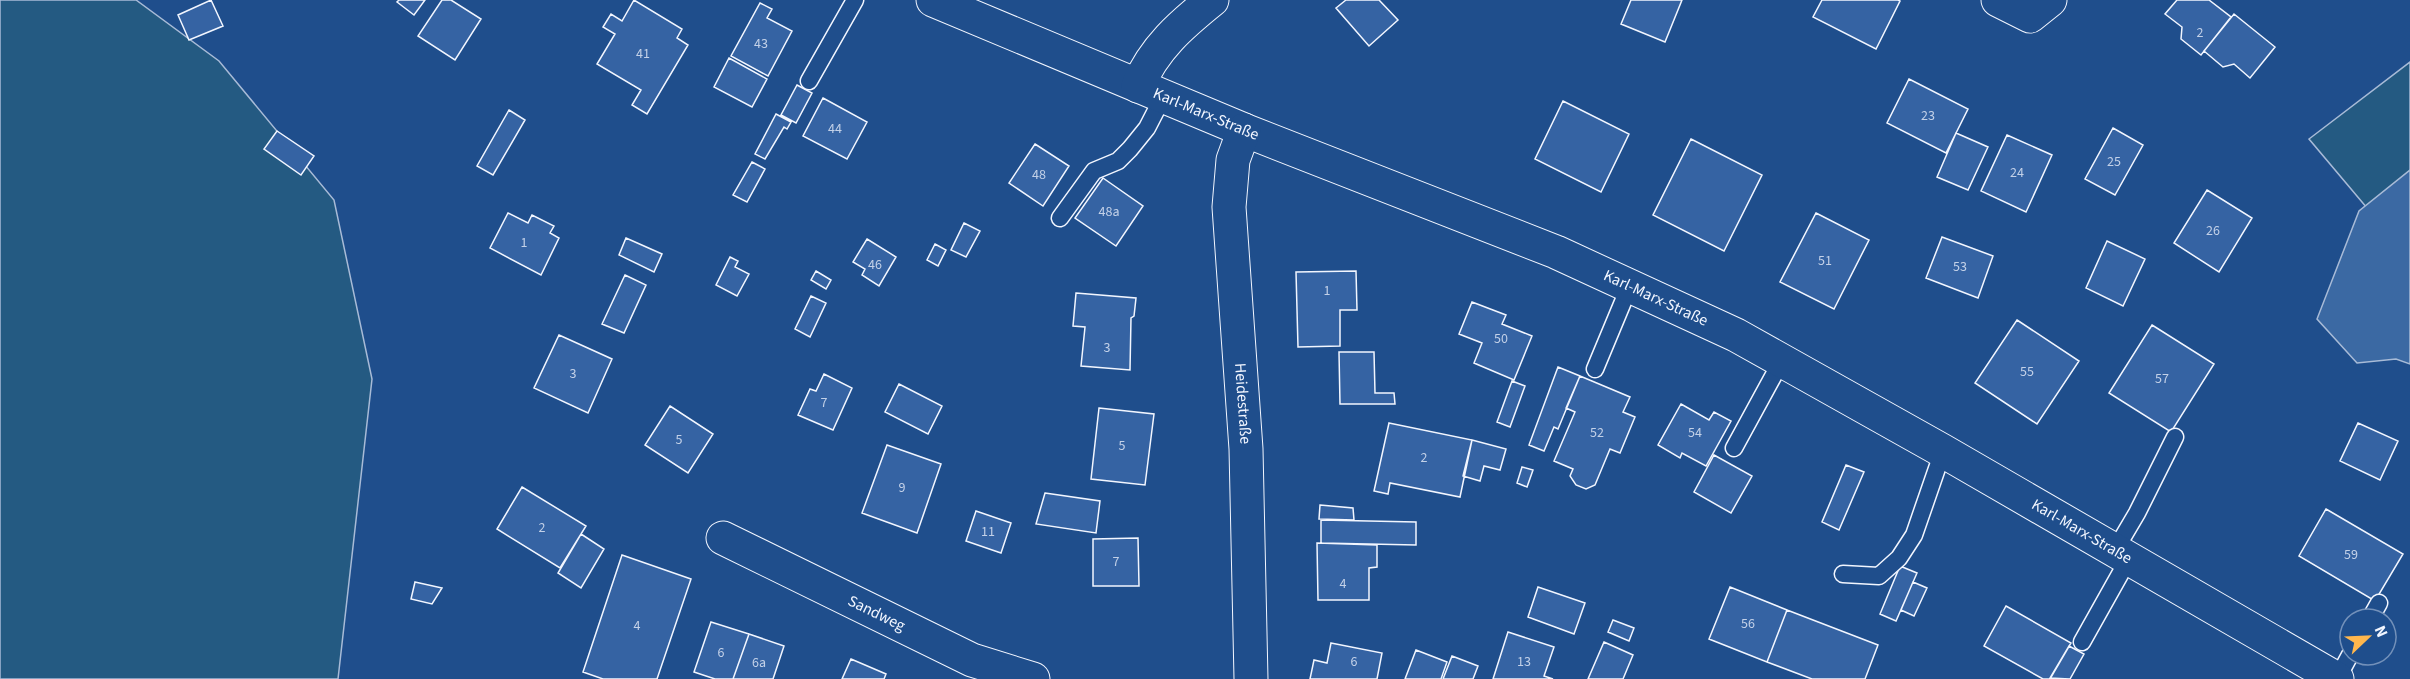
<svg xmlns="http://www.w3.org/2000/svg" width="2410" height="679" font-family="'Source Sans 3',sans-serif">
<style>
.green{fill:#245a82;stroke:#a8bbd7;stroke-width:1.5}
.water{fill:#3b69a3;stroke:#a8bbd7;stroke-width:1.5}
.building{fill:#3563a3;stroke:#f2f6ff;stroke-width:1.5}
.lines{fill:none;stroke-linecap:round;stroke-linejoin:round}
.lane-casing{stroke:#f2f6ff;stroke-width:19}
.street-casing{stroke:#f2f6ff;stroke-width:35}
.lane{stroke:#1f4e8c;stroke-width:16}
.street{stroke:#1f4e8c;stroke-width:33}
.labels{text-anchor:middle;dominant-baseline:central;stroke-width:4.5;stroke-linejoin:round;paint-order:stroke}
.number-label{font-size:14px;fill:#c3d1e8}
.street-label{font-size:16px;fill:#f2f6ff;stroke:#1f4e8c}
</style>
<rect width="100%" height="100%" fill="#1f4e8c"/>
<path class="green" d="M 0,0 L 136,0 L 219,61 L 334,200 L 372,379 L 338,679 L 0,679 Z
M 2410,62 L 2410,259 L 2309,139 Z"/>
<path class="water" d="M 2410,170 L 2410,364 L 2396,359 L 2357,363 L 2317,319 L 2359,211 Z"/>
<path class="building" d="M 211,0 L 223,26 L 189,40 L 178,15 Z
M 399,0 L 425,0 L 414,15 L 397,2 Z
M 442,0 L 451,0 L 481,19 L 455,60 L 418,36 Z
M 634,0 L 682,29 L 677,38 L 688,45 L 647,114 L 632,105 L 641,90 L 597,64 L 615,34 L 603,27 L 611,14 L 622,21 Z
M 1346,0 L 1379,0 L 1398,20 L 1369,46 L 1336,8 Z
M 1631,0 L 1682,0 L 1665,42 L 1621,24 Z
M 1822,0 L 1898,0 L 1900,1 L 1876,49 L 1813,17 Z
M 2177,0 L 2209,0 L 2231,17 L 2201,55 L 2181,39 L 2182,27 L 2165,14 Z
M 760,3 L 772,9 L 767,18 L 792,31 L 768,76 L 731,56 Z
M 2234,14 L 2275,47 L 2250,78 L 2234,64 L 2223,67 L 2204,51 Z
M 729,58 L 767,79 L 752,107 L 714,87 Z
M 1909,79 L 1968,109 L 1946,153 L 1887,123 Z
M 797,85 L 812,93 L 796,123 L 781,115 Z
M 823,98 L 867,122 L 847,159 L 803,136 Z
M 1563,101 L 1629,134 L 1601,192 L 1535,159 Z
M 509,110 L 525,120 L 493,175 L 477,166 Z
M 776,114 L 791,122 L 787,129 L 784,127 L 765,159 L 755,154 Z
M 2113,128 L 2143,145 L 2115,195 L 2085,179 Z
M 277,131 L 314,156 L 301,175 L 264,149 Z
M 1956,133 L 1988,147 L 1968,190 L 1937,177 Z
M 2007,135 L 2052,155 L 2026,212 L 1981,191 Z
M 1691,139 L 1762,175 L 1724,251 L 1653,215 Z
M 1035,144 L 1069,166 L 1043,206 L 1009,183 Z
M 752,162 L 765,169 L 747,202 L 733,195 Z
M 1103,178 L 1143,206 L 1116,246 L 1075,218 Z
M 2207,190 L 2252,218 L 2219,272 L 2174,243 Z
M 508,213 L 528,223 L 532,215 L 554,226 L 550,233 L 559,238 L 541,275 L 490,248 Z
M 1816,213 L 1869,240 L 1834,309 L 1780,282 Z
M 964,223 L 980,231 L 966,257 L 951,250 Z
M 1942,237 L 1993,256 L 1978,298 L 1926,278 Z
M 626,238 L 662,254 L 654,272 L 619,255 Z
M 867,239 L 896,257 L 879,286 L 862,275 L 865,269 L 853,262 Z
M 2107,241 L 2145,259 L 2123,306 L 2086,288 Z
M 935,244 L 946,250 L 938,266 L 927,260 Z
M 730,257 L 738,261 L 735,267 L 749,274 L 737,296 L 716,285 Z
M 816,271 L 831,280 L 826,289 L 811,280 Z
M 1356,271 L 1357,310 L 1340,310 L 1340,346 L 1298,347 L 1296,272 Z
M 625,275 L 646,285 L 624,333 L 602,324 Z
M 1076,293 L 1136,298 L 1134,316 L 1131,318 L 1130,370 L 1081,366 L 1085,327 L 1073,326 Z
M 811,296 L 826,303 L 810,337 L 795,329 Z
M 1472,302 L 1506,315 L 1502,324 L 1532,336 L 1514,380 L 1474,363 L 1482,343 L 1459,334 Z
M 2017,320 L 2079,361 L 2037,424 L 1975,383 Z
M 2152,325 L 2214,364 L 2171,432 L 2109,393 Z
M 559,335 L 612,359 L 588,413 L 534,388 Z
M 1339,352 L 1374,352 L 1375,393 L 1394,393 L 1395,404 L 1340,404 Z
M 1558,367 L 1580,376 L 1558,429 L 1554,427 L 1544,451 L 1529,445 Z
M 824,374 L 852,388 L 833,430 L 798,415 L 810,389 L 816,391 Z
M 1580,376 L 1630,397 L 1623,412 L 1635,417 L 1620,453 L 1610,449 L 1595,485 L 1586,489 L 1576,485 L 1570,476 L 1573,469 L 1554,461 L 1575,412 L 1566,408 Z
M 1512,381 L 1525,386 L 1510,427 L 1497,422 Z
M 899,384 L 942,406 L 928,434 L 885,412 Z
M 1681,404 L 1709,420 L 1714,412 L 1731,421 L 1706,466 L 1682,453 L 1680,458 L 1658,445 Z
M 670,406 L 713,434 L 688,473 L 645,445 Z
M 1099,408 L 1154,414 L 1145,485 L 1091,479 Z
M 1389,423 L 1472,440 L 1460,497 L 1390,483 L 1388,494 L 1374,491 Z
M 2358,423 L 2398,441 L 2380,480 L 2340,461 Z
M 1472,440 L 1506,449 L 1500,470 L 1484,466 L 1480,481 L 1463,476 Z
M 887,445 L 941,464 L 917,533 L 862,513 Z
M 1714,455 L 1752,476 L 1731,513 L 1694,492 Z
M 1846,465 L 1864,472 L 1839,530 L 1822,522 Z
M 1522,467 L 1533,470 L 1527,487 L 1517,483 Z
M 522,487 L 586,526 L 560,568 L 497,529 Z
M 1045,493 L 1100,501 L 1096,533 L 1036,524 Z
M 1320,505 L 1353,508 L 1354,520 L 1319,519 Z
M 2326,509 L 2403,554 L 2375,601 L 2299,556 Z
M 976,511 L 1011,523 L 1001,553 L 966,541 Z
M 1321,520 L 1416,522 L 1416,545 L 1321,543 Z
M 581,534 L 604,549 L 581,588 L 558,573 Z
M 1138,538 L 1139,586 L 1093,586 L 1093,539 Z
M 1317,543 L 1377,545 L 1377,567 L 1369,568 L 1369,600 L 1318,600 Z
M 622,555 L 691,579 L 657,679 L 603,679 L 583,672 Z
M 1900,566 L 1917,573 L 1896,621 L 1880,614 Z
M 415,582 L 442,588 L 432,604 L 411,599 Z
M 1913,582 L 1927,588 L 1914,616 L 1901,610 Z
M 1538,587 L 1585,603 L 1574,634 L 1528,617 Z
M 1730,587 L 1787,610 L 1767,662 L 1709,639 Z
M 2006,606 L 2071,643 L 2050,679 L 2043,679 L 1984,646 Z
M 1787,610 L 1878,645 L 1865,679 L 1812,679 L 1767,662 Z
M 1613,620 L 1634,628 L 1629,641 L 1608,632 Z
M 711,622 L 749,634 L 733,679 L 715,679 L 694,672 Z
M 1508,632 L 1554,647 L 1544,676 L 1553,679 L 1493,679 Z
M 749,634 L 784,646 L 773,679 L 733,679 Z
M 1604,642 L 1633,655 L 1623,679 L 1588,679 Z
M 1331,643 L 1382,653 L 1377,679 L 1310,679 L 1314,660 L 1327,663 Z
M 2069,646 L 2084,654 L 2070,679 L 2050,678 Z
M 1416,650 L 1447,662 L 1441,679 L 1405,679 Z
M 1452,656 L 1478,666 L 1473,679 L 1443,679 Z
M 851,659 L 886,674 L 884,679 L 842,679 Z"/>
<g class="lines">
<g class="lane-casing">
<path id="lane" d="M 809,81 L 855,0
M 1060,218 L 1094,171 L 1118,161 L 1130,149 L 1147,128 L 1163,97
M 1595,369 L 1630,285
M 1734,448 L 1782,360
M 2114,552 L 2137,513 L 2175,437
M 1843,574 L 1879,576 L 1899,558 L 1914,535 L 1943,451
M 2370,619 L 2379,603
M 2082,642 L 2128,560
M 2337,679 L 2350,655"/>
</g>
<g class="street-casing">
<g id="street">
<path id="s1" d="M 933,0 L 1244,130 L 1556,252 L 1736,335 L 1943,451 L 2337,679"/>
<path d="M 1998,0 L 2030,16 L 2050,0"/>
<path d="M 1138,86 C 1154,48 1181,25 1212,0"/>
<path id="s2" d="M 1244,130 L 1233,160 L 1229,207 L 1246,449 L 1251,679"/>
<path id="s3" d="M 723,538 L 972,660 L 1033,679"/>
</g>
</g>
<use href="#lane" class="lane"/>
<use href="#street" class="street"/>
</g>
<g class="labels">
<g class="number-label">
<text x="2200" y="33">2</text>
<text x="761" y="44">43</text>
<text x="643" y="54">41</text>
<text x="1928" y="116">23</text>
<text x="835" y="129">44</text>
<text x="2114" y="162">25</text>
<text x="2017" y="173">24</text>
<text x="1039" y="175">48</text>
<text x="1109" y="212">48a</text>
<text x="2213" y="231">26</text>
<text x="524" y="243">1</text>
<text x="1825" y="261">51</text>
<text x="875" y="265">46</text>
<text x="1960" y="267">53</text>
<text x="1327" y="291">1</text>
<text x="1501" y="339">50</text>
<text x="1107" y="348">3</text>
<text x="2027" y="372">55</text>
<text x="573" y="374">3</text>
<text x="2162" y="379">57</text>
<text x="824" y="403">7</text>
<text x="1597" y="433">52</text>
<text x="1695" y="433">54</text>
<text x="679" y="440">5</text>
<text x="1122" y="446">5</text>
<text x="1424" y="458">2</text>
<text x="902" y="488">9</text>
<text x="542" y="528">2</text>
<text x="988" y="532">11</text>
<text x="2351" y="555">59</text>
<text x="1116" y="562">7</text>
<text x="1343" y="584">4</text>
<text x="1748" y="624">56</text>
<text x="637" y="626">4</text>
<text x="721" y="653">6</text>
<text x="1354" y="662">6</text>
<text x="1524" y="662">13</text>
<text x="759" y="663">6a</text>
</g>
<g class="street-label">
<text stroke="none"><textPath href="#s1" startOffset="296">Karl-Marx-Straße</textPath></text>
<text stroke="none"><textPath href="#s1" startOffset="782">Karl-Marx-Straße</textPath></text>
<text stroke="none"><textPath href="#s2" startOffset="276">Heidestraße</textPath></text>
<text stroke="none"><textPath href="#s1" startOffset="1268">Karl-Marx-Straße</textPath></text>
<text stroke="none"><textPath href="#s3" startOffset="171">Sandweg</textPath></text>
</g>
</g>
<g transform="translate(2368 637) rotate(67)"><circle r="28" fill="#1f4e8c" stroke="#7391ba" stroke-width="1.5"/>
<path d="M0-4.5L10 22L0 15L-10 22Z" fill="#ffb74d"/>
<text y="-9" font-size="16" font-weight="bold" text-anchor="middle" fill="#f2f6ff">N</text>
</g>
</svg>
